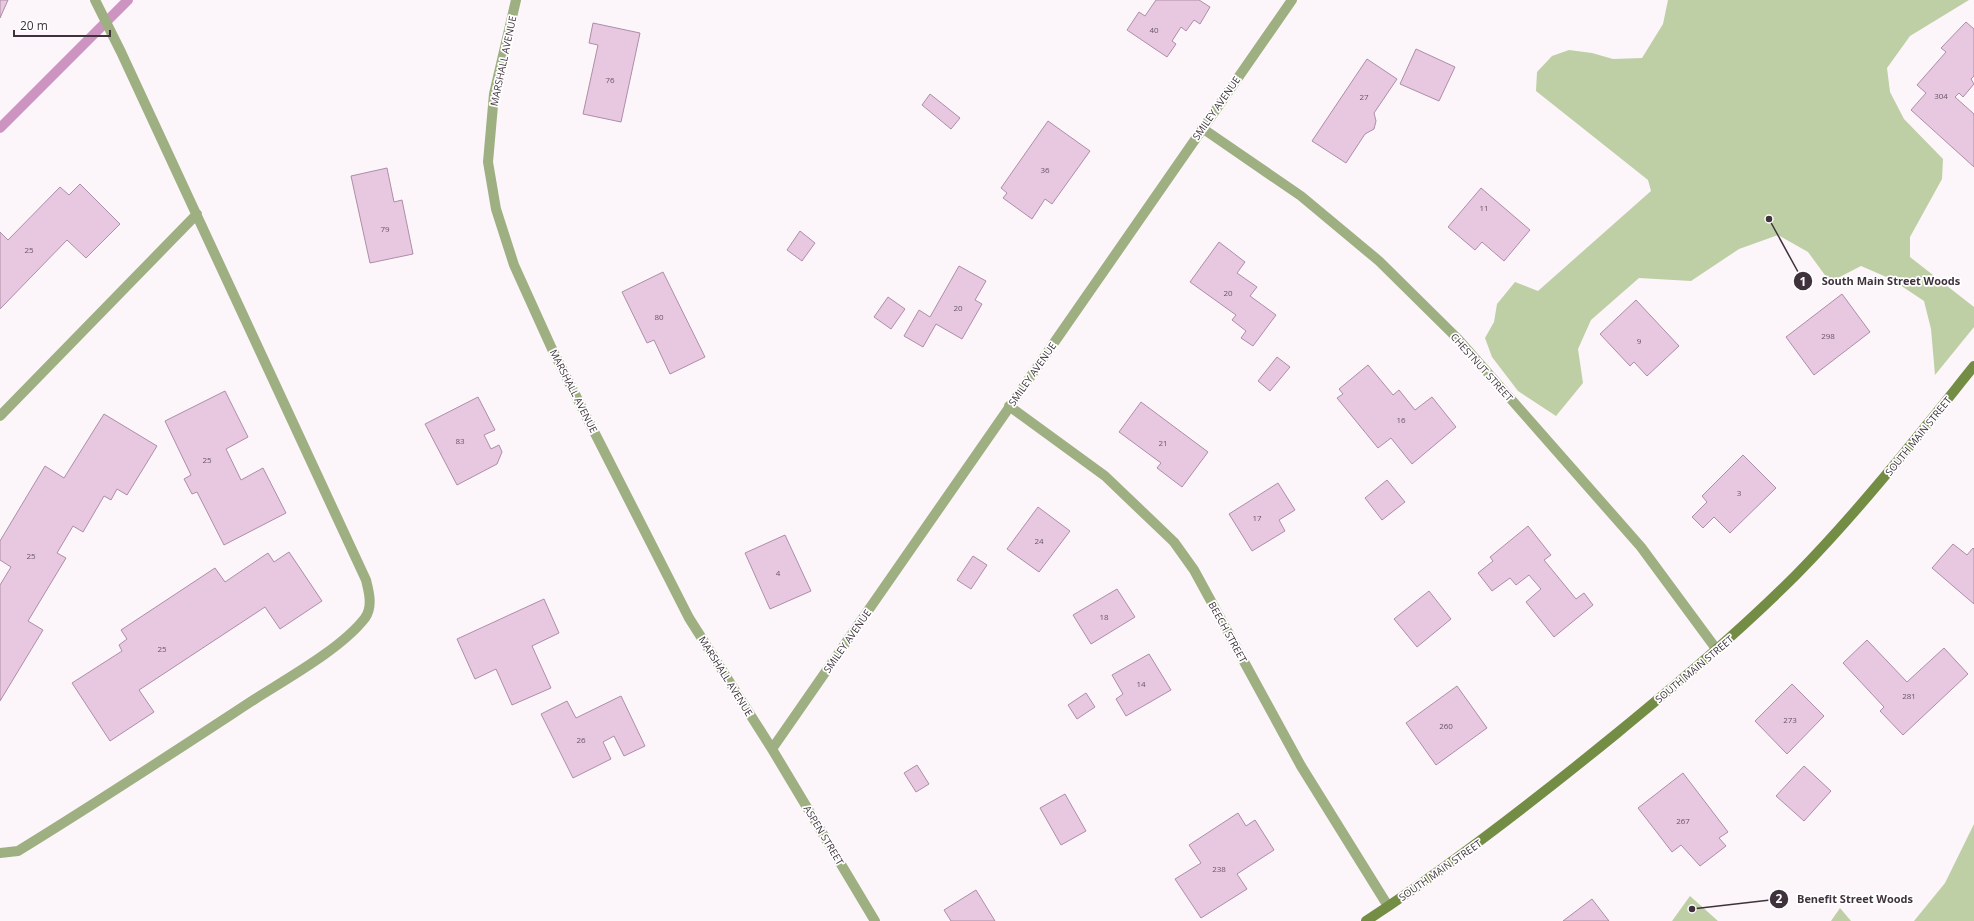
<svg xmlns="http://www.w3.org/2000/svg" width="1974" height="921" font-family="'Open Sans',sans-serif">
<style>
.green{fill:#becfa5}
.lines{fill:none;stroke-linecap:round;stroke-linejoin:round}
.stream{stroke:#cd94c2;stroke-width:10}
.building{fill:#e8c7e1;stroke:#ad8ea6}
.lane{stroke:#9eb081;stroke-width:10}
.street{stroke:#9eb081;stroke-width:10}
.secondary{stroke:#738d45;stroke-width:10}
.labels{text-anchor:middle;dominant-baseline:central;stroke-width:3.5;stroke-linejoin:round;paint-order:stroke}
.number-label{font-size:8px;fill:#695765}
.street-label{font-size:10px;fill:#3f323c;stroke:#fff}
.leader{fill:none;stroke:#3f323c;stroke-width:1.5}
.callout-dot{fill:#3f323c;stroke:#fff;stroke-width:1.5}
.mark-label{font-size:12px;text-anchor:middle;font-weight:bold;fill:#fff}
.callout-label{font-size:11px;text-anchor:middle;font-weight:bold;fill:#3f323c;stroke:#fff;stroke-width:3.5;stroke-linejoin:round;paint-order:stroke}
</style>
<rect width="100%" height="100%" fill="#fcf5fa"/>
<path class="green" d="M 1668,0 L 1969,0 L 1910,36 L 1887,68 L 1890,92 L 1904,119 L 1943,159 L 1942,179 L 1910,237 L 1910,257 L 1974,307 L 1974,327 L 1935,375 L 1931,329 L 1924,301 L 1891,279 L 1861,266 L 1830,282 L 1808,252 L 1778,235 L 1739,249 L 1691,281 L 1639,278 L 1591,320 L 1578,349 L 1583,383 L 1556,416 L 1518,391 L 1492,357 L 1485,338 L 1494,322 L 1497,304 L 1515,282 L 1538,291 L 1651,191 L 1648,180 L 1536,91 L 1537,72 L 1552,56 L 1569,50 L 1592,53 L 1613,59 L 1642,58 L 1663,24 Z
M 1974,824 L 1974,921 L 1914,921 L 1945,883 Z
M 1690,896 L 1718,921 L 1672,921 Z
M 1840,908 L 1851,921 L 1831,921 Z"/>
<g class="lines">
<path class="stream" d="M 0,128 L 128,0"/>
</g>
<path class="building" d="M 0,0 L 8,0 L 0,18 Z
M 1156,0 L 1199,0 L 1210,7 L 1200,24 L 1194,20 L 1186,31 L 1181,27 L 1172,41 L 1176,44 L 1167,57 L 1127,30 L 1139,12 L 1145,16 Z
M 1966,22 L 1974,29 L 1974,76 L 1971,79 L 1974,84 L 1963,97 L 1959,93 L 1955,97 L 1974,114 L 1974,167 L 1911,110 L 1926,93 L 1917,85 L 1946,52 L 1941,48 Z
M 593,23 L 640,33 L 621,122 L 583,114 L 598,45 L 589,43 Z
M 1416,49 L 1455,67 L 1439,101 L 1400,84 Z
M 1367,59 L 1397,79 L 1374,113 L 1376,121 L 1374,129 L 1365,134 L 1346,163 L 1312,141 Z
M 930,94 L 960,118 L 951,129 L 922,105 Z
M 1048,121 L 1090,151 L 1052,204 L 1045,199 L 1032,219 L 1003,198 L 1007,193 L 1001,188 Z
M 387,168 L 394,202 L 402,200 L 413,254 L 370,263 L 351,176 Z
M 80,184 L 120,224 L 86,258 L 67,240 L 0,309 L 0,232 L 8,240 L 60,187 L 69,195 Z
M 1481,188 L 1530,230 L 1504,261 L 1482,242 L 1475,250 L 1448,227 Z
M 800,231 L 815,243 L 802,261 L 787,250 Z
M 1219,242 L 1245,262 L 1237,273 L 1257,287 L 1250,296 L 1276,315 L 1253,346 L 1241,338 L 1246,331 L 1232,320 L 1236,315 L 1190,282 Z
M 959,266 L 986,281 L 975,300 L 982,304 L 962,339 L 936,324 L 923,347 L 904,336 L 919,310 L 930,317 Z
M 663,272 L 705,357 L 670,374 L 654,340 L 647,343 L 622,292 Z
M 1842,294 L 1870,332 L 1814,375 L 1786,337 Z
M 888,297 L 905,309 L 891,329 L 874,317 Z
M 1636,300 L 1679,346 L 1647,376 L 1634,362 L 1630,366 L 1600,334 Z
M 1277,357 L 1290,367 L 1270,391 L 1258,381 Z
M 1368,365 L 1393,395 L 1399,390 L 1415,410 L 1432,397 L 1456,427 L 1412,464 L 1391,438 L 1378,448 L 1337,398 L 1343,394 L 1339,389 Z
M 225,391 L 248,437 L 226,449 L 241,480 L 263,468 L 286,513 L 224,545 L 197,492 L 192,494 L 184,479 L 191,475 L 165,421 Z
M 478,397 L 495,430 L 484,435 L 491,449 L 499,445 L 502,452 L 497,464 L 457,485 L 425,424 Z
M 1141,402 L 1208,452 L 1182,487 L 1157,468 L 1161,463 L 1119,432 Z
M 104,414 L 157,446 L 127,495 L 117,489 L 111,500 L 104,496 L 83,532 L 73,526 L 57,553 L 66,558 L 28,621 L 43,630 L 0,701 L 0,585 L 11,567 L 0,560 L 0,541 L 45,466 L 64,478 Z
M 1743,455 L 1776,488 L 1730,533 L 1714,517 L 1703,528 L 1692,517 L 1707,502 L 1702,496 Z
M 1387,480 L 1405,502 L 1382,520 L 1365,498 Z
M 1278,483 L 1295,510 L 1279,520 L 1285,531 L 1252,551 L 1229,514 Z
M 1038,507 L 1070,531 L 1039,572 L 1007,549 Z
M 1528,526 L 1551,555 L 1544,560 L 1576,599 L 1584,593 L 1593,605 L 1554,637 L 1526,602 L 1541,589 L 1529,575 L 1516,585 L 1510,578 L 1492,591 L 1478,573 L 1493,561 L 1490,557 Z
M 785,535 L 811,591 L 770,609 L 745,553 Z
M 1953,544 L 1967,555 L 1973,548 L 1974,549 L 1974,604 L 1932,568 Z
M 289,552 L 322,601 L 280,629 L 265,607 L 139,690 L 154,712 L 110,741 L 72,683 L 122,651 L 119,645 L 127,639 L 121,630 L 215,568 L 225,582 L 268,553 L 274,562 Z
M 973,556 L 987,565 L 971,589 L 957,580 Z
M 1117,589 L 1135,617 L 1091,644 L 1073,615 Z
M 1429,591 L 1451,619 L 1417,647 L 1394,619 Z
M 544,599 L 559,633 L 532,646 L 551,688 L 512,705 L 496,669 L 475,679 L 457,639 Z
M 1867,640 L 1907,682 L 1944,648 L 1968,674 L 1903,735 L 1880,711 L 1884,707 L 1843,663 Z
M 1149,654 L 1171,690 L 1126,716 L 1116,699 L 1123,694 L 1112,675 Z
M 1792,684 L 1824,716 L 1787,754 L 1755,721 Z
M 1457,686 L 1487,728 L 1436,765 L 1406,723 Z
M 1086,693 L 1095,707 L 1077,719 L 1068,705 Z
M 621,696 L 645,746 L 624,756 L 614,736 L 603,742 L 611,759 L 573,778 L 541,714 L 567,701 L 576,718 Z
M 917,765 L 929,784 L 916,792 L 904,773 Z
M 1804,766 L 1831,791 L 1804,821 L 1776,796 Z
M 1683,773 L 1728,832 L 1719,838 L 1726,846 L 1700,866 L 1681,845 L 1672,852 L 1638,808 Z
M 1065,794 L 1086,831 L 1061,845 L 1040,808 Z
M 1238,813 L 1246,826 L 1255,820 L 1274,850 L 1237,874 L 1247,889 L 1201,918 L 1175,879 L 1201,863 L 1189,845 Z
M 976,890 L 995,921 L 951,921 L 944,910 Z
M 1592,899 L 1609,921 L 1563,921 Z"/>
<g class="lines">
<path class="lane" d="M 0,416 L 197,214
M 0,853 L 18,851 C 98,802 177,750 255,699 C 288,678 342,648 365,618 C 373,607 369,592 366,580 L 121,52 L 95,0"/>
<path class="street" d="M 516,0 L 494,94 L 488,162 L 496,209 L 514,265 L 552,349 L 689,618 L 772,749 L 875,921
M 1202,128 L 1301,196 L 1379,261 L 1458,339 L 1641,547 L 1717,650
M 1009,406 L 1105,476 L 1174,542 L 1194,570 L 1301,766 L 1388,906
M 772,749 L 1292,0"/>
<path class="secondary" d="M 1366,921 C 1453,864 1535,800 1616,734 C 1678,683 1739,632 1796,575 C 1860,510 1917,437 1974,366"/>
</g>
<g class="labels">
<g class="number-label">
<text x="1154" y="29">40</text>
<text x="610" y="79">76</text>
<text x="1941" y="95">304</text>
<text x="1364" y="96">27</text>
<text x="1045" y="169">36</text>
<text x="1484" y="207">11</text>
<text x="385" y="228">79</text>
<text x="29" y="249">25</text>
<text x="1228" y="292">20</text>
<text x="958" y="307">20</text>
<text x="659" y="316">80</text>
<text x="1828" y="335">298</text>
<text x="1639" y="340">9</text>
<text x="1401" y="419">16</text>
<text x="460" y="440">83</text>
<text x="1163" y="442">21</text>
<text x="207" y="459">25</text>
<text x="1739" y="492">3</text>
<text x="1257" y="517">17</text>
<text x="1039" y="540">24</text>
<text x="31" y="555">25</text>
<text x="778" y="572">4</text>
<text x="1104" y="616">18</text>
<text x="162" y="648">25</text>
<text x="1141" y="683">14</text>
<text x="1909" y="695">281</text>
<text x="1790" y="719">273</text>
<text x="1446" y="725">260</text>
<text x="581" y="739">26</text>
<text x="1683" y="820">267</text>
<text x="1219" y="868">238</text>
</g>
<g class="street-label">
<text transform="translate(503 61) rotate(-78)">MARSHALL AVENUE</text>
<text transform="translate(1216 108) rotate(-55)">SMILEY AVENUE</text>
<text transform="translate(1482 367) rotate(48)">CHESTNUT STREET</text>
<text transform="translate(1032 374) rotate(-55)">SMILEY AVENUE</text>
<text transform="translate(574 391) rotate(63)">MARSHALL AVENUE</text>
<text transform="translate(1918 436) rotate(-51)">SOUTH MAIN STREET</text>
<text transform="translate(1228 632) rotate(61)">BEECH STREET</text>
<text transform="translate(847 641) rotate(-55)">SMILEY AVENUE</text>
<text transform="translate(1694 669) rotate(-40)">SOUTH MAIN STREET</text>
<text transform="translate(726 676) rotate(58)">MARSHALL AVENUE</text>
<text transform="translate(824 835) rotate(59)">ASPEN STREET</text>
<text transform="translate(1440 870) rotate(-35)">SOUTH MAIN STREET</text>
</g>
</g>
<path class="leader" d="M1769 219L1803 281M1692 909L1779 899"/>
<g class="callout-dot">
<circle cx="1769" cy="219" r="4"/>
<circle cx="1692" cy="909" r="4"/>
<circle cx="1803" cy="281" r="10"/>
<circle cx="1779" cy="899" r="10"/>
</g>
<g class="mark-label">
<text x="1803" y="286">1</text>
<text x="1779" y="903">2</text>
</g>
<g class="callout-label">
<text x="1891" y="285">South Main Street Woods</text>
<text x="1855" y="903">Benefit Street Woods</text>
</g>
<path d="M14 30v6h96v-6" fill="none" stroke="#3f323c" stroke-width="2"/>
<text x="20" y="30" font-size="12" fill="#3f323c" stroke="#ffffff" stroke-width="3" paint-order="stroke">20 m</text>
</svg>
